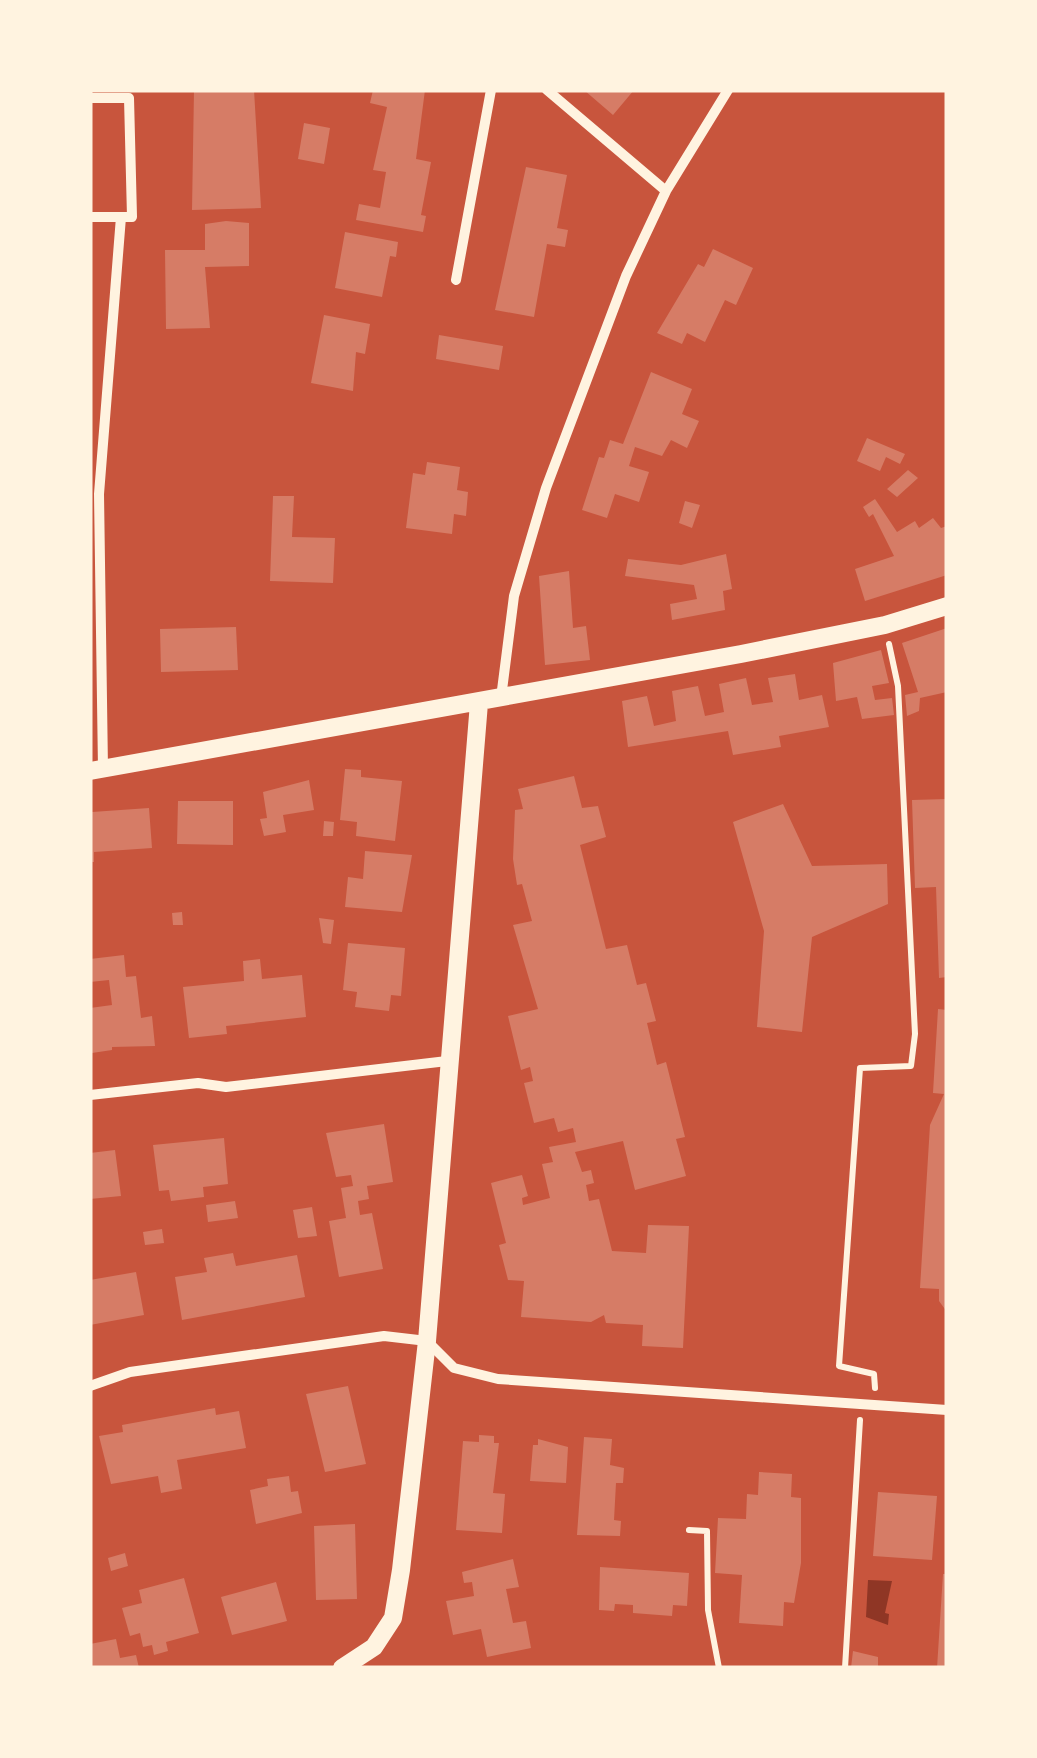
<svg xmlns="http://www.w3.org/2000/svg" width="1037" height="1758" font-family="'Fira Sans Condensed',sans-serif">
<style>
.water{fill:#8f3625}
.building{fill:#d67c66}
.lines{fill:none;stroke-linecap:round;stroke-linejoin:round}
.path{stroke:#fff3e0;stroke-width:6}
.minor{stroke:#fff3e0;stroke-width:10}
.tertiary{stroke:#fff3e0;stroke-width:18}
</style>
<rect width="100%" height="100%" fill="#c8553d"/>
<path class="water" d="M 868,1580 L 892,1581 L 885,1613 L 889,1614 L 888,1625 L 866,1617 Z"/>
<path class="building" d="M 194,90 L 254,90 L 261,208 L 192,210 Z
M 373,90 L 425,90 L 416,159 L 431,162 L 421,215 L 426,216 L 423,232 L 356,220 L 359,204 L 380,208 L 386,172 L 373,170 L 387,107 L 370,103 Z
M 584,90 L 634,90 L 613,115 Z
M 304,123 L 330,128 L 324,164 L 298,159 Z
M 526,167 L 567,175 L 557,228 L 568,230 L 565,247 L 547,244 L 534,317 L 495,310 Z
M 226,221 L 249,223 L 249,266 L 205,267 L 210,328 L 166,329 L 165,250 L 205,250 L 205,224 Z
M 345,232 L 398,242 L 396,257 L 390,256 L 382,297 L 335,288 Z
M 713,249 L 753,268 L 736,305 L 725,300 L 705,342 L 687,333 L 682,344 L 657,333 L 698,264 L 704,267 Z
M 324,315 L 370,324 L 365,354 L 356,352 L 353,391 L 311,383 Z
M 439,335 L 503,346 L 499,370 L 436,359 Z
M 651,372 L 692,389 L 682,414 L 699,421 L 687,448 L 671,440 L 662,456 L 635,447 L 629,466 L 649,472 L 639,502 L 615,494 L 607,518 L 582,510 L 599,457 L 604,458 L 610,440 L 623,444 Z
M 867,438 L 905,454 L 900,464 L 886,457 L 880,471 L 857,461 Z
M 427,462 L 460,467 L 457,490 L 468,492 L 466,516 L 454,514 L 452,534 L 406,528 L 413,473 L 425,475 Z
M 908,470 L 918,478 L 897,497 L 887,489 Z
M 273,496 L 294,496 L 292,537 L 335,538 L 333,583 L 270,581 Z
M 875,499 L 897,532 L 915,521 L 919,528 L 933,518 L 941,528 L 947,526 L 947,575 L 865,601 L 855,569 L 894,556 L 873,514 L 869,517 L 863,507 Z
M 685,501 L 700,505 L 692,528 L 679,523 Z
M 726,554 L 732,589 L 723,591 L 725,610 L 672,620 L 670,604 L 697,599 L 694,585 L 625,576 L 628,559 L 681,565 Z
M 569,571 L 573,628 L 586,626 L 590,660 L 545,665 L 539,576 Z
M 236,627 L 238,670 L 161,672 L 160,629 Z
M 947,628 L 947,692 L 920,698 L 919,711 L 907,716 L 905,695 L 918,692 L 902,643 Z
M 881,650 L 889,683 L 872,686 L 875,700 L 892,698 L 894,715 L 862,719 L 857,697 L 836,701 L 833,663 Z
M 795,674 L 799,700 L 822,695 L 829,727 L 779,736 L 781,747 L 733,755 L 728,731 L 628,747 L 622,701 L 647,696 L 654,726 L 676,721 L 672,691 L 698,686 L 705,716 L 724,712 L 719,684 L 746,678 L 752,705 L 773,702 L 768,678 Z
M 345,769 L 361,770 L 361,777 L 402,781 L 395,841 L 356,836 L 357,822 L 340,820 Z
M 574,776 L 582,808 L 598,806 L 606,837 L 580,845 L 606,949 L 627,945 L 637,985 L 646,983 L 656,1021 L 647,1023 L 657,1065 L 666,1062 L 685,1137 L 676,1139 L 686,1176 L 635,1190 L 623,1141 L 575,1152 L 582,1172 L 591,1170 L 594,1183 L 586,1185 L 589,1201 L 599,1199 L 612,1251 L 646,1253 L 648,1225 L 689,1226 L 683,1348 L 642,1346 L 643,1325 L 606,1323 L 604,1315 L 591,1322 L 521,1317 L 524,1281 L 508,1280 L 499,1245 L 506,1243 L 491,1183 L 522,1175 L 528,1196 L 522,1198 L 523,1205 L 550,1198 L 542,1164 L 553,1162 L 549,1147 L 576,1142 L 573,1128 L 558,1132 L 554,1118 L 534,1123 L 524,1083 L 533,1081 L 530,1067 L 521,1070 L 508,1016 L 538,1009 L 513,925 L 532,921 L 522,884 L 517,885 L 513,859 L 515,810 L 523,809 L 518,789 Z
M 309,780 L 314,810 L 283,815 L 286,832 L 264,836 L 260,819 L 267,818 L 263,792 Z
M 947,799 L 947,977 L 939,978 L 936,887 L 915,888 L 912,800 Z
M 178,801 L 233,801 L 233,845 L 177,844 Z
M 783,804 L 812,866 L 887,864 L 888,904 L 812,937 L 802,1032 L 757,1027 L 764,931 L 733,822 Z
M 149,808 L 152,848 L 94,852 L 94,862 L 90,862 L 92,812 Z
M 324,821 L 334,822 L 333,836 L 323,836 Z
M 365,851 L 412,855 L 402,912 L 345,907 L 348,877 L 363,879 Z
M 182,912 L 183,925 L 173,925 L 172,913 Z
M 319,918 L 334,920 L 331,944 L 323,943 Z
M 348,943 L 405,948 L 401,996 L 391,995 L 389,1011 L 355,1007 L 357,992 L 343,990 Z
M 124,955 L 126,977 L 136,976 L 141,1018 L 152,1016 L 155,1046 L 112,1047 L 112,1050 L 92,1053 L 90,1008 L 112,1005 L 109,980 L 90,982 L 90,959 Z
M 260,959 L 262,979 L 302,975 L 306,1017 L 226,1026 L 227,1034 L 189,1038 L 183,987 L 244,981 L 243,961 Z
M 938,1009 L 947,1010 L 947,1312 L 939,1301 L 939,1289 L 920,1288 L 930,1125 L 944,1094 L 933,1093 Z
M 384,1124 L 393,1182 L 367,1186 L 369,1199 L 358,1201 L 360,1215 L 372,1213 L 383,1269 L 339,1277 L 329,1221 L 346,1218 L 341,1188 L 353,1186 L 351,1175 L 336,1177 L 326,1133 Z
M 224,1138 L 228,1184 L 203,1187 L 204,1197 L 171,1201 L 169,1190 L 159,1191 L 153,1145 Z
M 115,1150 L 121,1196 L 90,1199 L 90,1153 Z
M 235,1201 L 238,1218 L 208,1222 L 206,1205 Z
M 312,1207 L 317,1236 L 298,1238 L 293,1210 Z
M 162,1229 L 164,1243 L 145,1245 L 143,1232 Z
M 233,1253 L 236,1266 L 297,1255 L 305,1297 L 182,1320 L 175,1277 L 207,1272 L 204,1258 Z
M 136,1272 L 144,1315 L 90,1325 L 90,1280 Z
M 348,1386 L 366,1464 L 325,1472 L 306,1394 Z
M 215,1408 L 216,1415 L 239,1411 L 246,1448 L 177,1460 L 182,1489 L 161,1493 L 158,1476 L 111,1484 L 99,1436 L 123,1432 L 122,1425 Z
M 479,1435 L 494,1436 L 494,1443 L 499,1443 L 493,1493 L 505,1494 L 502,1533 L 456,1530 L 463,1441 L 479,1442 Z
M 584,1437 L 612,1439 L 610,1465 L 624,1468 L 623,1483 L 616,1483 L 614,1520 L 621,1521 L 620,1536 L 577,1535 Z
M 538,1439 L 568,1447 L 566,1483 L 530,1481 L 533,1445 L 538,1445 Z
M 759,1472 L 792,1474 L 791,1497 L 801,1498 L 801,1563 L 794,1603 L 784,1602 L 783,1626 L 739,1623 L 742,1575 L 715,1573 L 718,1518 L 746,1519 L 747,1494 L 758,1495 Z
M 289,1476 L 291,1492 L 298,1491 L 302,1513 L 256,1524 L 250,1490 L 268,1486 L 267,1479 Z
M 878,1492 L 937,1496 L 932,1560 L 873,1556 Z
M 355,1524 L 357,1599 L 316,1600 L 314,1526 Z
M 125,1553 L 128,1566 L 111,1571 L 108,1558 Z
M 513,1559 L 519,1587 L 506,1589 L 513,1623 L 526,1621 L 531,1648 L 487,1657 L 481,1629 L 453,1635 L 446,1601 L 474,1596 L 472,1582 L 464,1583 L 462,1572 Z
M 600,1567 L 689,1573 L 687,1606 L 673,1605 L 672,1616 L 633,1613 L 633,1605 L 615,1604 L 614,1611 L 599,1610 Z
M 943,1574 L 947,1574 L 947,1668 L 937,1668 Z
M 184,1578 L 199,1633 L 166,1642 L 168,1651 L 154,1655 L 152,1645 L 143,1647 L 140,1633 L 130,1636 L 122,1608 L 142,1603 L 139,1590 Z
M 276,1582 L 287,1621 L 232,1635 L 221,1597 Z
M 116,1639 L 120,1658 L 136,1655 L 139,1668 L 90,1668 L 90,1644 Z
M 853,1651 L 878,1657 L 878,1668 L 851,1668 Z"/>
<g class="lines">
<path class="path" d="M 875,1388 L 874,1374 L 839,1366 L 860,1068 L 911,1066 L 915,1034 L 898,686 L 889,644
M 689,1530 L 707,1531 L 708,1610 L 719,1668
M 845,1668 L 860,1420"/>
<path class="minor" d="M 547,90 L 666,191
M 90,98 L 129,98 L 132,217 L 121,217
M 90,217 L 121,217 L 99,494 L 103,769
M 456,280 L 491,90
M 501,698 L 514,596 L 546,488 L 626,276 L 666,191 L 728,90
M 90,1095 L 198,1083 L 226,1087 L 447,1061
M 90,1386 L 130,1372 L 384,1336 L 427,1341 L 454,1368 L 498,1379 L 947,1410"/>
<path class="tertiary" d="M 90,771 L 741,654 L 885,625 L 947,606
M 342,1668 L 374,1647 L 393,1618 L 401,1570 L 427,1341 L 479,703"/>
</g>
<rect width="1037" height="1758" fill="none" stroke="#fff3e0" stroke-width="185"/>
</svg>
